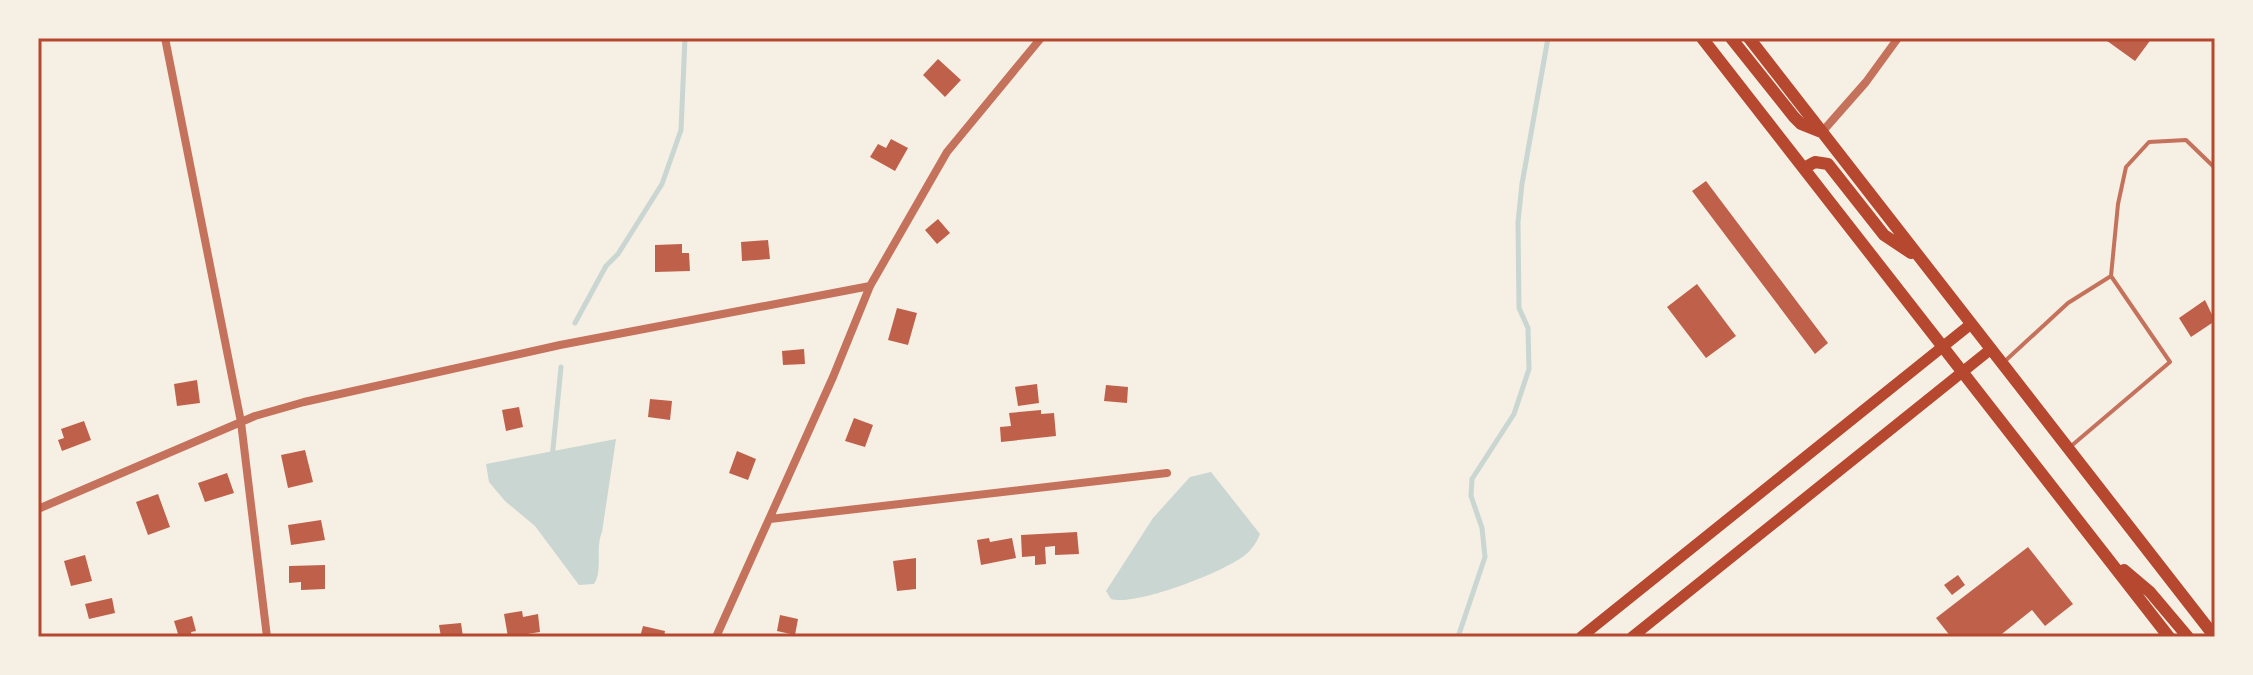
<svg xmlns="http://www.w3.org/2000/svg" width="2253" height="675" font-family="'Varela Round',sans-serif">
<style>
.water{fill:#c9d6d2}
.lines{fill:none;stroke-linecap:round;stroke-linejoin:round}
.stream{stroke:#c9d6d2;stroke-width:5}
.building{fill:#bf614a}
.service{stroke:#c5725c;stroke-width:4}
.minor{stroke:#c5725c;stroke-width:8}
.secondary{stroke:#b5482f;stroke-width:11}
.trunk{stroke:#b5482f;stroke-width:12}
.neatline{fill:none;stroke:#b5482f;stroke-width:3}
</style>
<rect width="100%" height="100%" fill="#f6efe4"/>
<path class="water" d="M 616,439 L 602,532 C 595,548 603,571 594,584 L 579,585 L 535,526 L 505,501 L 489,482 L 486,464 Z
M 1211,472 L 1260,534 C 1256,544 1250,552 1241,558 C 1217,574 1137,606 1111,599 L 1106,591 L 1153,518 L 1190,477 Z"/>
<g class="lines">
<path class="stream" d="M 575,323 L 606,266 L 618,254 L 662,184 L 681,130 L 685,38
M 552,459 L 561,367
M 1458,637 L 1485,557 L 1482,528 L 1471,496 L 1472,479 L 1514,414 L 1529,369 L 1528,328 L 1519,308 L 1518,222 L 1522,184 L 1548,38"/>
</g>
<path class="building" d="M 2103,38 L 2152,38 L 2135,61 Z
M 938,59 L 961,80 L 945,97 L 923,75 Z
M 891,139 L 908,148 L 895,171 L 870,157 L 878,144 L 886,148 Z
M 1706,181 L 1828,343 L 1815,354 L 1692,191 Z
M 938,219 L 950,233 L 937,244 L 925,230 Z
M 768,240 L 770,259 L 742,261 L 741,242 Z
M 682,244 L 682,253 L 689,253 L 690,271 L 655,272 L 655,245 Z
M 1697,284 L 1736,336 L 1706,358 L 1667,307 Z
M 2205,300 L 2215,321 L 2191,337 L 2179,318 Z
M 897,308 L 917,313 L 908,345 L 888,340 Z
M 804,349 L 805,364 L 783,365 L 782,351 Z
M 197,380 L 200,403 L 177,406 L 174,384 Z
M 1037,384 L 1039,403 L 1018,406 L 1015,387 Z
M 1106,385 L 1128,387 L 1127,403 L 1104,401 Z
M 650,399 L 672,401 L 670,420 L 648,417 Z
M 519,407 L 523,427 L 506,431 L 502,410 Z
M 1041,410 L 1041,414 L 1054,413 L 1056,436 L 1001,442 L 1000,427 L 1011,426 L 1009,413 Z
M 854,418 L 873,425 L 865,447 L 845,441 Z
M 84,421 L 91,440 L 62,451 L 58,440 L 64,438 L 61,429 Z
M 305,450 L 313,482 L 288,488 L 281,455 Z
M 737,451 L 756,459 L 748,480 L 729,473 Z
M 227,473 L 234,493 L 205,502 L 198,483 Z
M 158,494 L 170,527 L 148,535 L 136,502 Z
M 321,520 L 325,540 L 291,545 L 288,525 Z
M 1077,532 L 1079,554 L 1055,555 L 1055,546 L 1045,547 L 1046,564 L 1035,565 L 1035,556 L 1022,557 L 1021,535 Z
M 989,538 L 990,542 L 1012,538 L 1016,558 L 981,565 L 977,540 Z
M 2028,547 L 2073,604 L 2045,626 L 2032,610 L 1998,637 L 1951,637 L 1936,618 Z
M 85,555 L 92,581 L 71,586 L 64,561 Z
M 916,558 L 916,589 L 897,591 L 893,561 Z
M 325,565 L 325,589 L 301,590 L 301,582 L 289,583 L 289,566 Z
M 1958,575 L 1965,585 L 1952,595 L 1944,585 Z
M 112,598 L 115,613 L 89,619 L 85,604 Z
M 522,611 L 523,617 L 538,614 L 540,632 L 508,637 L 504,614 Z
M 780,615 L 798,619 L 795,635 L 777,631 Z
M 192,616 L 196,631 L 191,632 L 192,637 L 179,637 L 174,621 Z
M 461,623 L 463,637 L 441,637 L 439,625 Z
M 643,626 L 665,631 L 664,637 L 640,637 Z"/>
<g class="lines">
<path class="service" d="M 2004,362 L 2068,303 L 2111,276 L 2118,204 L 2126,167 L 2149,142 L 2186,140 L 2215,168
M 2070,447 L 2170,362 L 2111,276"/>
<path class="minor" d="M 165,38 L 241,422 L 267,637
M 1822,132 L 1866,82 L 1898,38
M 38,509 L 255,416 L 304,402 L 560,345 L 870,286
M 770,519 L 1167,473
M 716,637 L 833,377 L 870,286 L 947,152 L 1041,38"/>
<path class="secondary" d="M 1581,637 L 1971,324
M 1632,637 L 1991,349"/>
<path class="trunk" d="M 1702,38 L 2169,637
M 1731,38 L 1794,117 L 1801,124 L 1821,132
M 1749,38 L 2215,637
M 1804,168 L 1815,162 L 1828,164 L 1884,235 L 1911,253
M 2124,570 L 2150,592 L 2188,637"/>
</g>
<rect width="2253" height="675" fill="none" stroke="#f6efe4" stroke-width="80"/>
<rect x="40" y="40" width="2173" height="595" class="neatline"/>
</svg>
